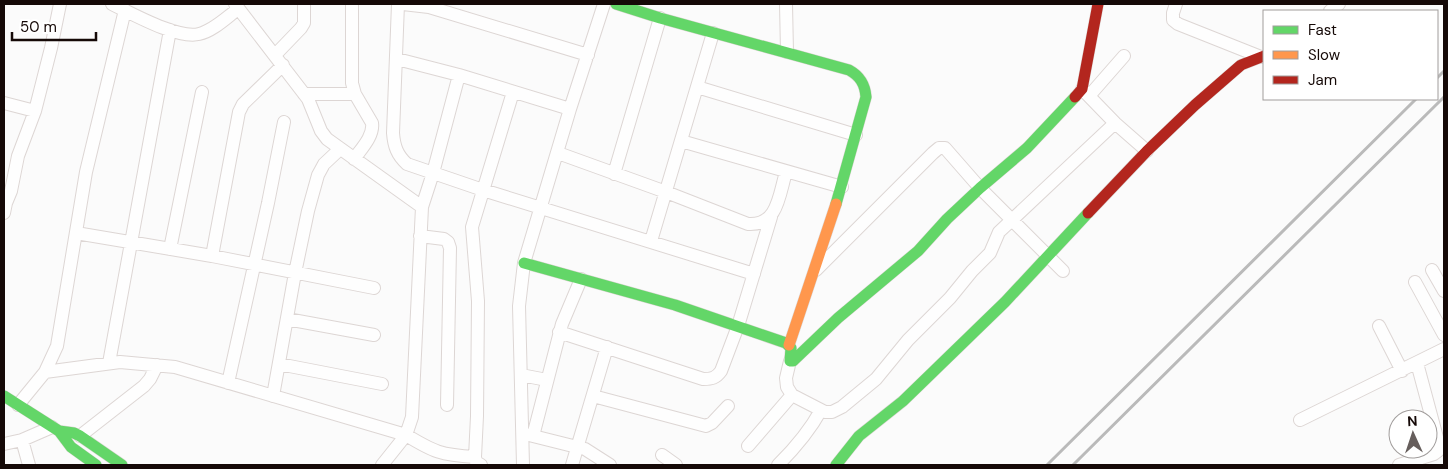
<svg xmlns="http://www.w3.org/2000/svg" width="1448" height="469" font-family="'DM Sans',sans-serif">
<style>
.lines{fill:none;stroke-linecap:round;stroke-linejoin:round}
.street-casing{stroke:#ddd6d4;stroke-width:14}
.fast-casing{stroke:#ddd6d4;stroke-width:12}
.slow-casing{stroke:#ddd6d4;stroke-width:12}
.jam-casing{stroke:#ddd6d4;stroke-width:12}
.street{stroke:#fefefe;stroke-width:12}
.fast{stroke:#63d668;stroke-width:11}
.slow{stroke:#ff974d;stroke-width:11}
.jam{stroke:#b3261e;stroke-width:11}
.rail{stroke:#bababa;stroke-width:3}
</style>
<rect width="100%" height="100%" fill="#fbfbfb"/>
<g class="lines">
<g class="street-casing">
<path id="street" d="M 112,4 C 133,14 177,39 199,34 C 213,31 227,17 238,9
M 235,4 L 308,99 L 321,131 L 327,139 L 422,207
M 352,4 L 352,83 L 355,94 L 372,123 C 374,136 361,149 354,159
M 398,4 L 393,133 C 394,146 397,155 407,164 L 483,190 L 754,274
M 403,4 L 429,7 L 588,55
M 786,4 L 787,52
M 1176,4 L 1173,13 L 1173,20 L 1178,24 L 1261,57
M 1330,11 L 1339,4
M 275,55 L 301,28 L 304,23 L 304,4
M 397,59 L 459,75 L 570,109
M 697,87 L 856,135
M 1082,89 L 1115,123 L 1147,151
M 304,94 L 355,94
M 1089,96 L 1124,56
M 4,103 L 35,111
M 681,141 L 842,187
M 558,153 L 666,192 L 748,224 C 778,226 779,195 786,172
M 614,174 L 660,18
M 4,213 L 6,203 L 11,191 L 18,156 L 35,111 L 51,48 L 60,4
M 76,233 L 212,256 L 374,288
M 420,236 L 444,239 L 448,242 L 450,248 L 447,405
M 651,241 L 713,33
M 170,249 L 202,92
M 212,256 L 239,112 L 243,104 L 283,65
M 816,270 L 933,153 L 939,148 L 945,148 L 980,188 L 1063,271
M 1432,270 L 1444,291
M 1415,282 L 1444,335
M 287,319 L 374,335
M 1379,326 L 1402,371
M 559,332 L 703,379 C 712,379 716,378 721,371 L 738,326 L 771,217
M 790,361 L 786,378 L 787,387 L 792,395 L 825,412 L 832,412 L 842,407 L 876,379 L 908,340 L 950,298 L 972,271 L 990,253 L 999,232 L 1115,123
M 109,363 L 170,30
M 279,364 L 382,384
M 45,372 L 120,362 L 175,367 L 406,435 C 434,452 441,455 475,457
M 521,375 L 547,380
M 228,383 L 268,203 L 284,122
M 273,396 L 295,273 L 308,211 L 318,175 L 324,164 L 340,149
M 593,396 L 706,426 L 712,423 L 728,406
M 18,405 L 45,372 L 57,346 L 86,172 L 125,10
M 1300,420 L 1444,349
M 525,434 L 585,449 L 610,465
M 80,436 L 144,386 L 150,379 L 157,365
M 533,436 L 562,324 L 581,279
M 22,440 L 29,465
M 4,444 L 22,440 L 52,427
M 748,446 L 792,395
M 662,455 L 676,465
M 382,465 L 406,435 L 412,417 L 422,207 L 433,173 L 459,75
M 481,465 L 476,462 L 475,457 L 477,416 L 478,301 L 472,227 L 513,92
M 523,465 L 519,306 L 524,263 L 570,109 L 604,4
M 572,465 L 607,347
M 778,465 C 795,448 809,432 821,410
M 1399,465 L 1434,454 L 1438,451 L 1439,445 L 1417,363"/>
</g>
<g class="fast-casing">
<path id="fast" d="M 616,4 L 660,18 L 849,70 C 860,76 865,84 866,97 L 836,204
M 524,263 L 675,305 L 786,343 L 791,348 L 790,361 L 793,361 L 838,318 L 918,251 L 947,219 L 980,188 L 1027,148 L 1075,97
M 4,396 L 59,431 L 74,433 L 80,436 L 122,465
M 59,431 L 71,447 L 96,465
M 836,465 L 859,436 L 903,401 L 1005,302 L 1088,213"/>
</g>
<g class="slow-casing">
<path id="slow" d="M 789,345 L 836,204"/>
</g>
<g class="jam-casing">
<path id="jam" d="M 1075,97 L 1082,89 L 1098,4
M 1088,213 L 1147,151 L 1195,105 L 1241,65 L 1264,56"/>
</g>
<use href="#street" class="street"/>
<use href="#fast" class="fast"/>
<use href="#slow" class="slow"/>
<use href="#jam" class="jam"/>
<path class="rail" d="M 1437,78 L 1444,71
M 1047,465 L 1416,99
M 1073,465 L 1444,97"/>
</g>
<rect width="1448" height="469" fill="none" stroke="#150907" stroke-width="10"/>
<rect x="1263" y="10" width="175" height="90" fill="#ffffff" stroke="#a19d9c"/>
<rect x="1273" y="26" width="25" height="8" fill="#63d668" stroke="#a19d9c"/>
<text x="1308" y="35" font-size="15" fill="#150907">Fast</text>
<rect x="1273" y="51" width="25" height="8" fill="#ff974d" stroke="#a19d9c"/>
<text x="1308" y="60" font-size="15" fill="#150907">Slow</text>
<rect x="1273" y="76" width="25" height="8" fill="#b3261e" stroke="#a19d9c"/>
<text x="1308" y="85" font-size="15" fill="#150907">Jam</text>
<g transform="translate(1413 434) rotate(357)"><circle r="24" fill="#ffffff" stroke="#a19d9c"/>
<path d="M0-4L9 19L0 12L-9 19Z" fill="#665e5c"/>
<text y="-8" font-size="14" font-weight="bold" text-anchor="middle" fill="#150907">N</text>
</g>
<path d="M12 32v8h84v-8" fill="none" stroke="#150907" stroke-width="2.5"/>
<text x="20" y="32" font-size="15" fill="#150907" stroke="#ffffff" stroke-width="4" paint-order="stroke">50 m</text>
</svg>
